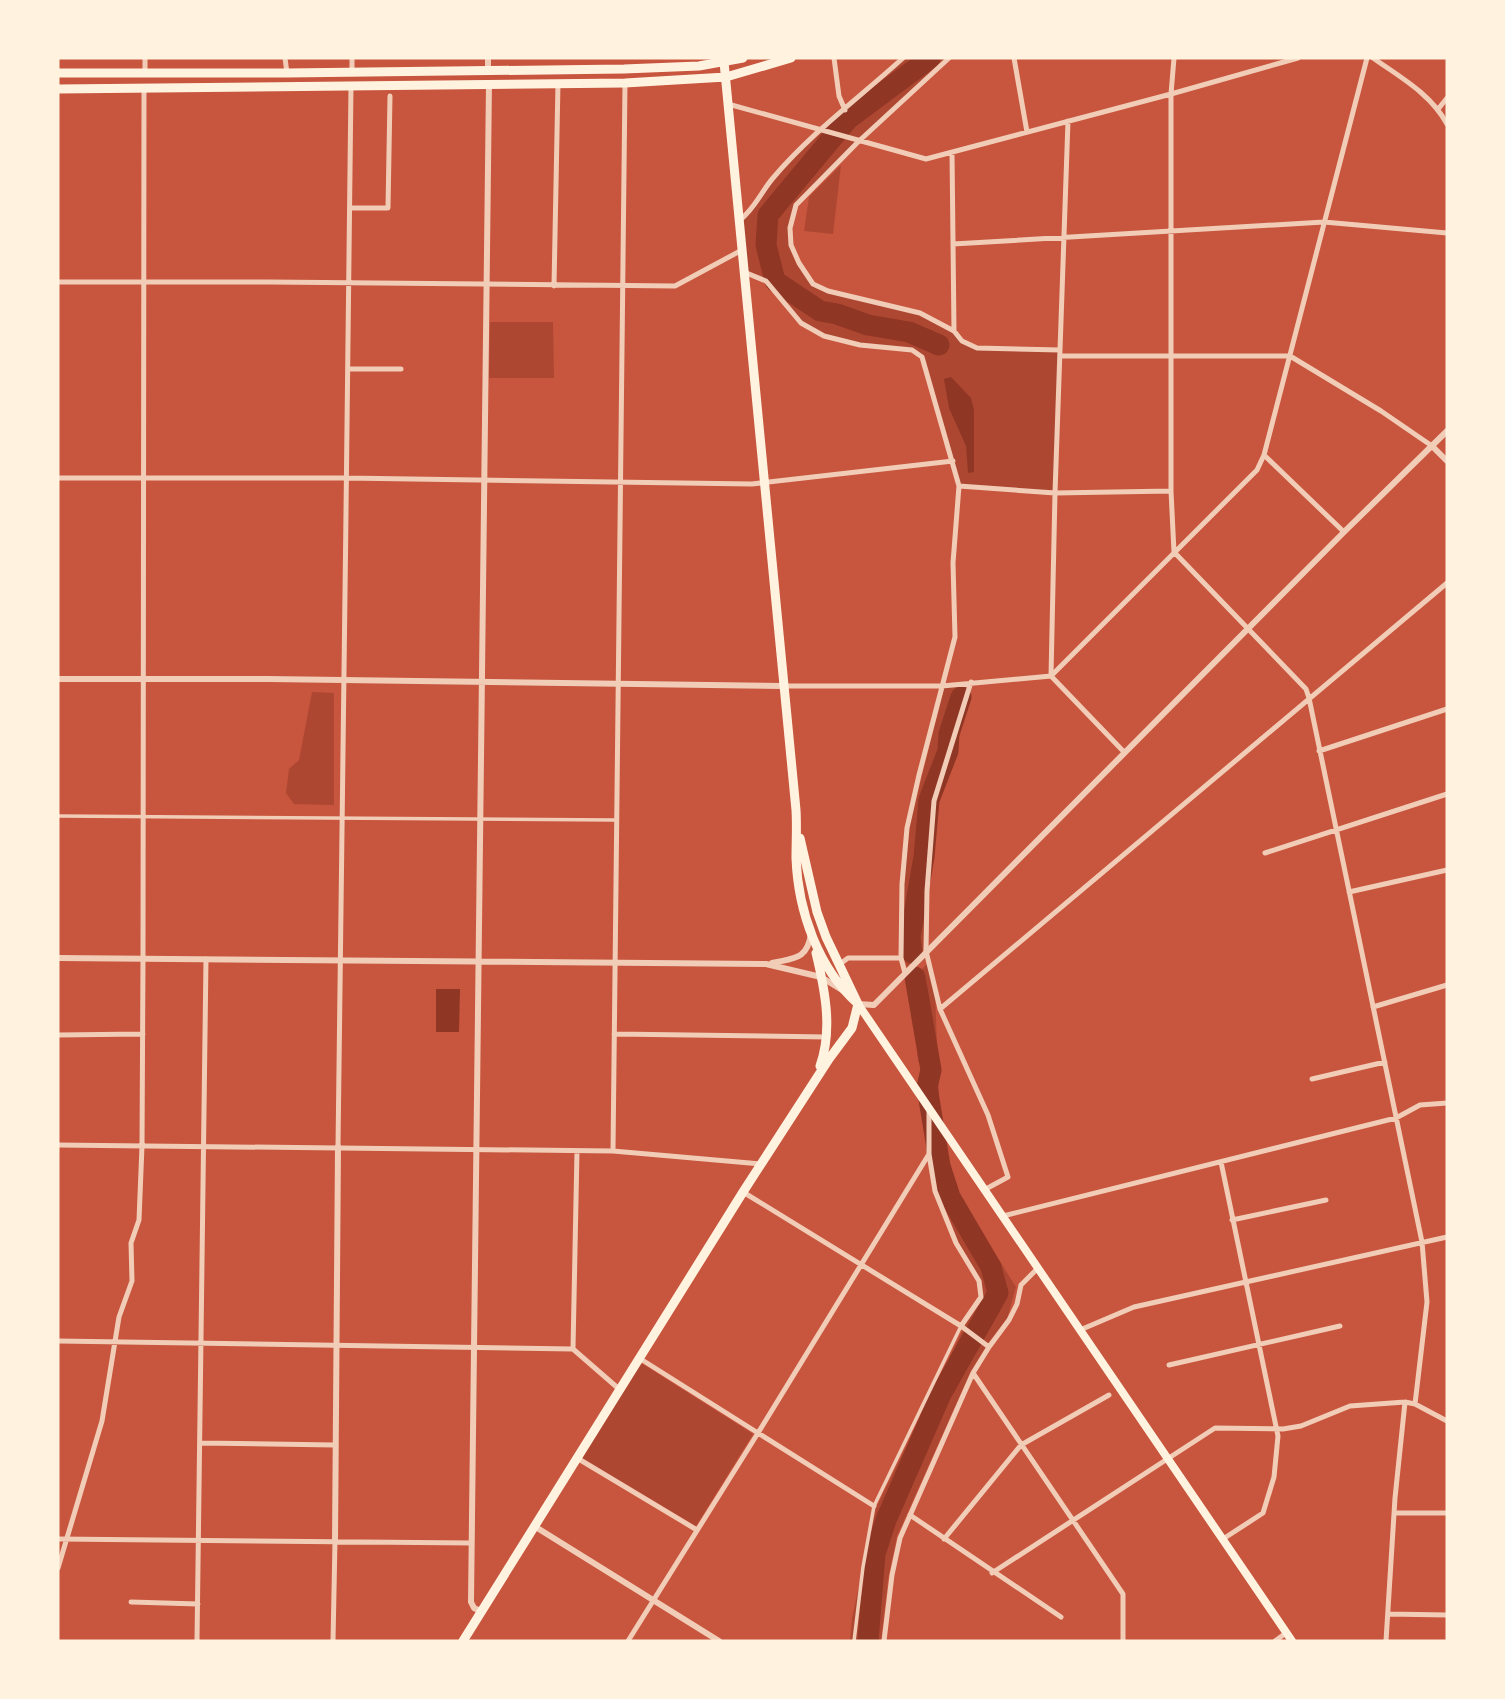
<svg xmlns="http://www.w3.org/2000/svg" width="1505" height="1699" font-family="'IBM Plex Sans',sans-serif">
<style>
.green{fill:#ae4732}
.water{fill:#8f3625}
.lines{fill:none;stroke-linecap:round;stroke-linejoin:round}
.river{stroke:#8f3625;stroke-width:21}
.pedestrian{stroke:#f1ccb7;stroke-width:3.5}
.minor{stroke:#f1ccb7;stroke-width:5}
.tertiary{stroke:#f1ccb7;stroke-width:6}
.primary{stroke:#fff3e0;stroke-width:8}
.trunk{stroke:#fff3e0;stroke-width:9}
</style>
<rect width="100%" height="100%" fill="#c8553d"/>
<path class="green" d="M 903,58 L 949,58 L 796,205 L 790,228 L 791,245 L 813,284 L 828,291 L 920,313 L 954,331 L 962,341 L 977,348 L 1060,350 L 1055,493 L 959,486 L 922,357 L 912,350 L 860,345 L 824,336 L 800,323 L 766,281 L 744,272 L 739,221 L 772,179 L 823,129 Z
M 841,165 L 833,234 L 804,231 L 809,197 Z
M 490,322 L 553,322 L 554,378 L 489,378 Z
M 967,685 L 932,800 L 923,950 L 907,967 L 903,957 L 904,883 L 909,828 L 944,688 Z
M 312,692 L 334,693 L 334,805 L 294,804 L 286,793 L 289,769 L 299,760 Z
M 928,963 L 935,993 L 939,1096 L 918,1061 L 911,981 Z
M 934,1146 L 943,1150 L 957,1193 L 1016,1287 L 1007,1319 L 988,1343 L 971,1371 L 897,1536 L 888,1579 L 881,1641 L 850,1641 L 852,1618 L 876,1508 L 965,1325 L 983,1298 L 982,1282 L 959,1243 L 937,1189 L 932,1149 Z
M 641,1363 L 753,1434 L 696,1526 L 582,1458 Z"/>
<path class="water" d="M 951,377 L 971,398 L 974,410 L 974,472 L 968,473 L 966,446 L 949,408 L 944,379 Z
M 436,989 L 460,989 L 459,1032 L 436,1032 Z"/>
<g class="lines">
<path class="river" d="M 930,58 L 848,119 L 768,215 L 766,245 L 775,281 L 820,311 L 837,314 L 868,325 L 909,332 L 939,345
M 912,953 L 910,937 L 924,857 L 929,800 L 948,751 L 949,734 L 961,697
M 868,1641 L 875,1554 L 886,1520 L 941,1394 L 998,1293 L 991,1267 L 950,1197 L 940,1166 L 927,1087 L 931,1070 L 915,977"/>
<path class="pedestrian" d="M 58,816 L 615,820
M 854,1641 L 863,1567 L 874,1506 L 961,1326"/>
<path class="minor" d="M 285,58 L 287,73
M 834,58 L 839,96 L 845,110
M 949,58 L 858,142 L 796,205 L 790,228 L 791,245 L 799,263 L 813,284 L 828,291 L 920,313 L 954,331 L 962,341 L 977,348 L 1060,350
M 1014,58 L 1027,132
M 1373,58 C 1400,77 1431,94 1447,124
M 352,72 L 352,58
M 145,74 L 145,58
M 728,104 L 926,159 L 1171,94 L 1298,58
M 1439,108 L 1447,98
M 1068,121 L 1055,493 L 1171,491 L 1171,94 L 1174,58
M 952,152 L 954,331
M 350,208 L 388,208 L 390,96
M 740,220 C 755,208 761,192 773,178 C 811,133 860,97 903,58
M 953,244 L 1324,222 L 1447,233
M 744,272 L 766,281 L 801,323 L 824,336 L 860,345 L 912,350 L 922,357 L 959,486 L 953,563 L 955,637 L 919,775 L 907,828 L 902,884 L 901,958 L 905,973
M 58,282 L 270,282 L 675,286 L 742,250
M 554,286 L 558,83
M 1060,356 L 1290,356 L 1381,411 L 1432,446
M 348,369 L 401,369
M 1264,455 L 1344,532
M 58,478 L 346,478 L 752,484 L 953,461
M 959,486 L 1055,493 L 1051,676 L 1124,752
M 1171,491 L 1174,552 L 1306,689 L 1309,698 L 1422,1242 L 1427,1302 L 1415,1404
M 971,682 L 934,801 L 927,891 L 926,951 L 940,1009 L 988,1115 L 1008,1177 L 984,1190
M 784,686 L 942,686 L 1051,676 L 1257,470 L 1264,455 L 1367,58
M 1319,751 L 1447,709
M 1265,853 L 1447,794
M 1349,892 L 1447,870
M 840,964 L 848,958 L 901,958
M 1373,1007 L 1447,985
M 940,1009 L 1447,583
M 614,1034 L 827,1037
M 58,1035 L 143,1034
M 1312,1079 L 1385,1062
M 929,1112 L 929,1154 L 935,1191 L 956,1243 L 979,1281 L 981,1297 L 961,1326
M 58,1145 L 613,1151 L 761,1164
M 338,1147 C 344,793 346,439 351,85
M 613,1151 L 625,83
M 1221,1162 L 1278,1436 L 1274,1477 L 1263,1513 L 1223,1539
M 743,1192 L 961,1326 L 989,1347
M 1003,1216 L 1396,1118 L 1420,1105 L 1447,1103
M 1232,1220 L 1326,1200
M 1080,1330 L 1134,1307 L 1447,1237
M 58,1341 L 573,1349 L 619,1389
M 573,1349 L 577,1151
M 639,1358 L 758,1433 L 929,1154
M 1169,1365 L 1340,1326
M 973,1373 L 1123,1594 L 1123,1641
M 200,1443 L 335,1445
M 577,1458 L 697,1530
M 1395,1513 L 1447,1513
M 910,1515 L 1061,1617
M 58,1539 L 471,1543
M 944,1539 L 1021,1445 L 1109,1395
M 58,1568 L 102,1421 L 119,1317 L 132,1281 L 131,1243 L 139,1220 L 142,1146 L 143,959 L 144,88
M 992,1573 L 1215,1428 L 1283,1429 L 1301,1426 L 1350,1406 L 1405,1402 L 1415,1404 L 1447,1421
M 131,1602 L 198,1604
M 1388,1614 L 1447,1615
M 197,1641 L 206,959
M 333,1641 L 335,1541
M 628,1641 L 758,1433 L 874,1506
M 884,1641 L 892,1575 L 900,1538 L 973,1373 L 989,1347 L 1009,1320 L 1017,1304 L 1021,1285 L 1038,1268
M 1275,1641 L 1286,1633
M 1386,1641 L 1395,1498 L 1405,1402"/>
<path class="tertiary" d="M 488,71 L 488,58
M 1432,446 L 1447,461
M 58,679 L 268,679 L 784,686
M 58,958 L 766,964 L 821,977 L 842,990
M 772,963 C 794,958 807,960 811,934
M 858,1004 L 874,1005 L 1344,532 L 1447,431
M 534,1526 L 719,1641
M 335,1541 L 338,1147
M 482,1612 L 474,1608 L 471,1602 L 489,83"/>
<path class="primary" d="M 858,1004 L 1292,1641"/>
<path class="trunk" d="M 724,62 L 796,810 C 797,826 796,842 796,858 C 798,911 818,968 858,1004
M 58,73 L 287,73 L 624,69 L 699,66 L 743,58
M 58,89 L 625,83 L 726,77 L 791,58
M 816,953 C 825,990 833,1030 820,1066
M 463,1641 L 743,1192 L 829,1059 L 852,1028 L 858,1004 L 826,937 L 817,912 L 800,838"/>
</g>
<rect width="1505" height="1699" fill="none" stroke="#fff3e0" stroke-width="119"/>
</svg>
